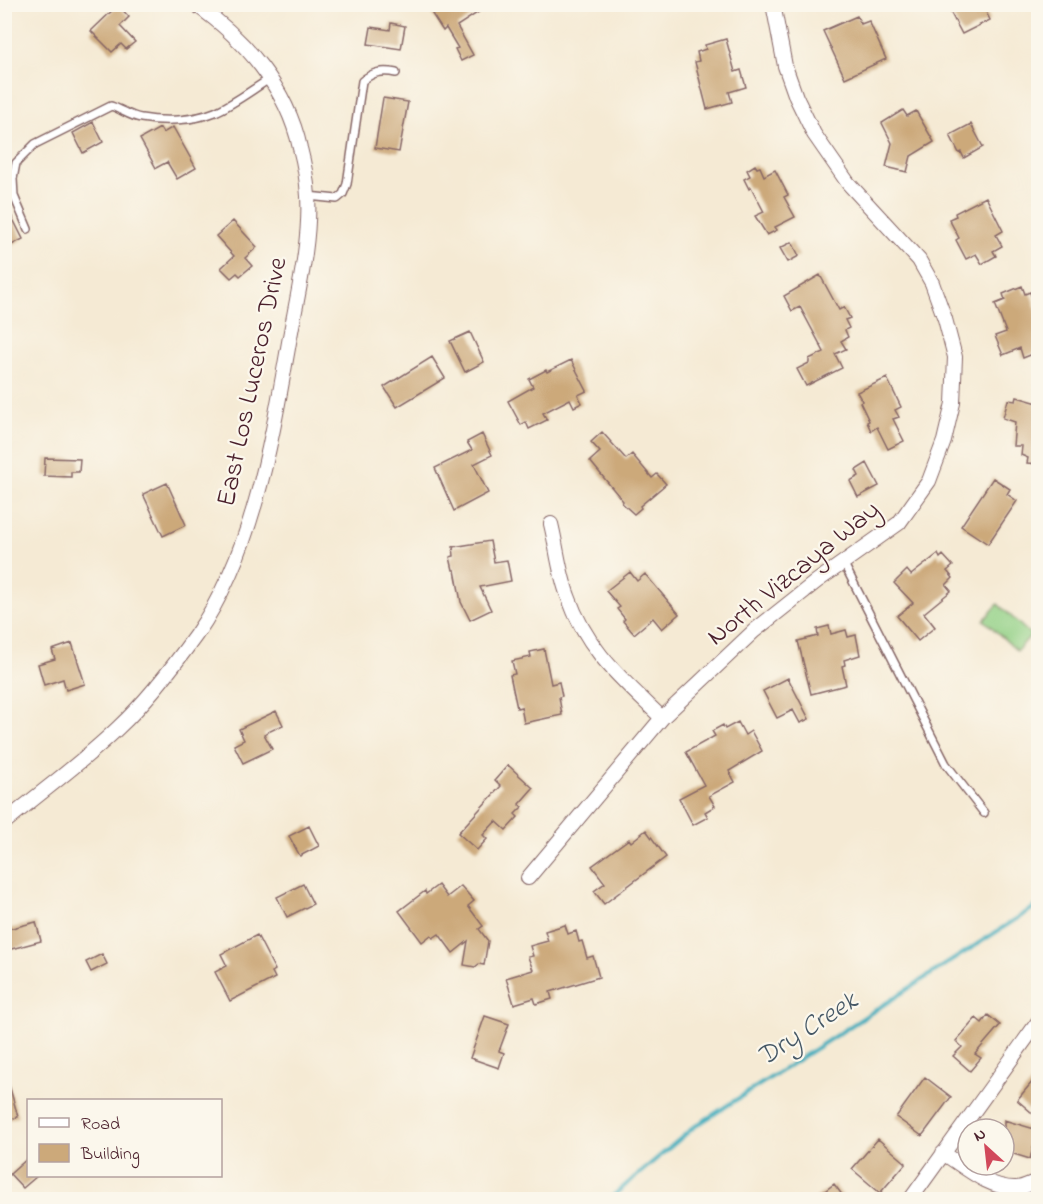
<svg xmlns="http://www.w3.org/2000/svg" width="1043" height="1204" font-family="'Indie Flower',sans-serif">
<style>
.green{fill:#92d085;stroke:#6e7858;stroke-width:1.5}
.lines{fill:none;stroke-linecap:round;stroke-linejoin:round}
.stream{stroke:#41aebe;stroke-width:4}
.building{fill:#cca97a}
.lane-casing{stroke:#866666;stroke-width:10}
.street-casing{stroke:#866666;stroke-width:16}
.lane{stroke:#fff;stroke-width:7}
.street{stroke:#fff;stroke-width:14}
.labels{text-anchor:middle;dominant-baseline:central;stroke-width:4.5;stroke-linejoin:round;paint-order:stroke}
.street-label{font-size:27px;fill:#4a1f2b;stroke:#fbf7ec}
.water-label{font-size:28px;font-style:italic;fill:#465866;stroke:#fbf7ec}
</style>
<rect width="100%" height="100%" fill="#fbf7ec"/>
<filter id="ink" filterUnits="userSpaceOnUse"><feTurbulence type="fractalNoise" baseFrequency=".0167" numOctaves="2"/><feDisplacementMap in="SourceGraphic" scale="12" xChannelSelector="R" yChannelSelector="G"/><feConvolveMatrix kernelMatrix="1 2 1 2 8 2 1 2 1" color-interpolation-filters="sRGB"/></filter>
<filter id="wash" filterUnits="userSpaceOnUse"><feTurbulence type="fractalNoise" baseFrequency=".008" numOctaves="4" result="noise"/><feDisplacementMap in="SourceGraphic" scale="24" xChannelSelector="R" yChannelSelector="G"/><feGaussianBlur stdDeviation="1.35" result="paint"/><feColorMatrix in="noise" values="0 0 0 0 0 0 0 0 0 0 0 0 0 0 0 0 0 1.4 0 .05"/><feComposite in="paint" operator="in"/></filter>
<g filter="url(#wash)">
<rect width="100%" height="100%" fill="#f5ead4"/>
<path class="green" d="M 998,604 L 1031,635 L 1017,651 L 984,620 Z"/>
<g class="lines">
<path class="stream" d="M 608,1200 L 694,1127 L 1038,905"/>
</g>
<g id="blocks">
<path class="building" d="M 448,4 L 491,4 L 457,26 L 473,55 L 461,61 L 455,49 L 458,48 L 446,28 L 443,31 L 432,14 Z
M 946,4 L 982,4 L 990,20 L 962,34 Z
M 118,5 L 129,17 L 120,26 L 135,42 L 126,49 L 121,44 L 112,52 L 91,31 Z
M 857,16 L 861,24 L 869,21 L 886,59 L 845,78 L 823,31 Z
M 391,23 L 405,26 L 401,49 L 368,44 L 371,27 L 390,30 Z
M 726,39 L 735,72 L 741,70 L 746,87 L 729,92 L 732,102 L 707,109 L 695,62 L 699,61 L 697,52 L 706,49 L 705,45 Z
M 383,98 L 408,102 L 399,152 L 375,148 Z
M 903,110 L 907,116 L 916,111 L 934,142 L 911,156 L 907,172 L 886,167 L 892,143 L 882,123 Z
M 93,122 L 103,142 L 83,153 L 73,133 Z
M 971,124 L 983,147 L 964,158 L 961,152 L 959,153 L 950,135 Z
M 173,127 L 196,168 L 177,179 L 167,162 L 156,168 L 140,139 L 160,128 L 163,133 Z
M 755,165 L 757,168 L 760,167 L 764,176 L 775,170 L 788,195 L 784,197 L 795,217 L 775,227 L 777,230 L 767,235 L 755,216 L 764,212 L 751,187 L 749,189 L 744,179 L 750,176 L 747,170 Z
M 986,197 L 1003,231 L 996,235 L 1002,246 L 993,251 L 996,256 L 982,264 L 976,254 L 966,259 L 956,240 L 959,238 L 949,219 L 956,216 L 955,213 Z
M 12,217 L 23,239 L 4,249 L 4,221 Z
M 233,221 L 257,247 L 245,258 L 252,266 L 240,276 L 237,273 L 231,278 L 221,268 L 234,256 L 216,236 Z
M 792,242 L 799,256 L 788,262 L 780,248 Z
M 820,275 L 839,310 L 844,307 L 850,318 L 845,320 L 849,328 L 845,330 L 848,337 L 841,341 L 846,349 L 835,354 L 842,368 L 806,386 L 797,369 L 809,363 L 809,359 L 824,352 L 800,307 L 792,311 L 784,296 Z
M 1022,286 L 1025,294 L 1030,292 L 1038,314 L 1038,352 L 1023,358 L 1020,348 L 1003,355 L 995,336 L 1006,332 L 995,304 L 1005,300 L 1003,294 Z
M 470,332 L 484,362 L 465,372 L 450,341 Z
M 432,357 L 445,378 L 397,407 L 384,387 Z
M 571,360 L 587,391 L 578,395 L 582,403 L 574,407 L 570,399 L 543,413 L 547,420 L 529,429 L 526,422 L 521,425 L 508,401 L 533,387 L 529,379 L 546,370 L 547,372 Z
M 887,378 L 901,407 L 895,410 L 899,417 L 893,419 L 904,441 L 888,449 L 877,427 L 871,431 L 867,422 L 869,421 L 860,402 L 862,401 L 857,392 Z
M 1017,397 L 1038,403 L 1038,464 L 1027,463 L 1028,458 L 1021,455 L 1022,446 L 1013,446 L 1015,422 L 1003,418 L 1008,400 L 1016,401 Z
M 602,432 L 626,459 L 632,454 L 652,478 L 657,474 L 666,484 L 640,506 L 641,508 L 634,514 L 622,503 L 623,501 L 590,461 L 600,452 L 591,442 Z
M 482,434 L 492,455 L 474,464 L 488,493 L 454,511 L 435,468 L 472,450 L 467,442 Z
M 45,458 L 80,459 L 79,472 L 71,472 L 71,477 L 44,476 Z
M 867,463 L 879,486 L 858,497 L 850,481 L 859,476 L 856,470 Z
M 993,478 L 1010,489 L 1007,494 L 1017,501 L 988,544 L 961,526 Z
M 167,483 L 186,525 L 163,536 L 143,494 Z
M 490,541 L 494,562 L 507,560 L 511,581 L 480,587 L 491,610 L 470,620 L 461,602 L 455,570 L 453,570 L 450,557 L 454,556 L 453,547 Z
M 938,554 L 940,558 L 943,555 L 953,566 L 947,571 L 953,578 L 946,585 L 951,591 L 924,613 L 935,627 L 918,641 L 897,616 L 913,603 L 894,583 L 907,570 L 911,575 Z
M 630,572 L 637,581 L 645,574 L 679,614 L 662,629 L 653,618 L 634,634 L 623,621 L 625,619 L 617,609 L 620,607 L 606,591 Z
M 829,626 L 831,634 L 846,630 L 848,637 L 856,635 L 860,655 L 844,660 L 845,665 L 842,666 L 846,685 L 811,694 L 798,641 L 818,636 L 817,629 Z
M 72,643 L 85,684 L 66,690 L 63,679 L 44,685 L 38,664 L 55,659 L 52,650 Z
M 544,649 L 551,684 L 559,682 L 562,696 L 559,697 L 562,715 L 524,723 L 521,707 L 517,708 L 510,675 L 515,674 L 512,661 L 531,657 L 530,652 Z
M 788,678 L 809,719 L 800,723 L 793,710 L 777,718 L 763,691 Z
M 276,711 L 283,725 L 264,734 L 272,749 L 243,763 L 234,745 L 244,740 L 239,729 Z
M 738,722 L 745,735 L 751,731 L 762,751 L 729,771 L 735,782 L 709,796 L 715,806 L 705,812 L 708,817 L 693,825 L 679,798 L 704,785 L 686,752 L 715,736 L 712,731 L 723,725 L 725,729 Z
M 508,765 L 533,788 L 519,804 L 522,807 L 515,814 L 518,817 L 506,830 L 496,821 L 483,835 L 487,839 L 477,850 L 458,833 L 501,786 L 495,780 Z
M 309,826 L 319,846 L 300,856 L 289,836 Z
M 646,830 L 666,857 L 604,904 L 594,891 L 605,883 L 592,866 L 629,839 L 631,842 Z
M 303,884 L 313,904 L 287,917 L 277,897 Z
M 438,885 L 447,897 L 461,886 L 474,901 L 468,906 L 483,926 L 479,929 L 488,941 L 484,965 L 479,964 L 475,967 L 464,965 L 468,941 L 453,953 L 439,934 L 433,938 L 431,935 L 422,942 L 399,911 L 425,891 L 426,894 Z
M 36,922 L 41,941 L 4,951 L 4,930 Z
M 565,925 L 568,934 L 576,931 L 579,942 L 582,941 L 587,958 L 593,956 L 599,977 L 550,992 L 552,999 L 536,1004 L 534,998 L 514,1004 L 506,978 L 533,970 L 528,957 L 533,956 L 530,946 L 548,941 L 545,931 Z
M 257,935 L 275,970 L 272,972 L 275,978 L 230,1001 L 215,972 L 227,966 L 221,954 Z
M 102,954 L 107,964 L 91,972 L 86,962 Z
M 988,1015 L 1000,1025 L 975,1054 L 981,1058 L 970,1071 L 953,1056 L 962,1047 L 956,1041 L 976,1018 L 982,1023 Z
M 485,1016 L 509,1024 L 499,1051 L 504,1053 L 499,1068 L 470,1058 Z
M 1038,1075 L 1038,1118 L 1017,1100 Z
M 925,1077 L 951,1097 L 922,1136 L 896,1117 Z
M 8,1081 L 18,1117 L 4,1121 L 4,1082 Z
M 1004,1120 L 1038,1130 L 1030,1159 L 1004,1151 Z
M 878,1139 L 906,1163 L 880,1193 L 852,1169 Z
M 28,1158 L 28,1176 L 37,1176 L 23,1188 L 10,1174 Z
M 834,1184 L 846,1200 L 813,1200 Z"/>
</g>
</g>
<g filter="url(#ink)">
<use href="#blocks" fill-opacity="0" stroke="#866666" stroke-width="1.5"/>
<g class="lines">
<g class="lane-casing">
<path id="lane" d="M 308,196 L 337,199 L 343,194 L 347,184 L 362,81 C 373,72 382,70 396,73
M 28,229 L 14,196 L 13,179 L 16,163 L 35,144 L 111,106 C 121,109 131,117 141,118 C 164,122 193,121 215,112 C 234,104 253,89 271,78
M 843,562 L 946,764 L 984,813"/>
</g>
<g class="street-casing">
<path id="street" d="M 551,524 C 557,548 559,573 568,596 C 587,651 622,679 662,718
M 4,823 C 42,791 83,762 119,727 C 148,700 173,667 196,635 C 253,553 271,444 288,348 C 296,301 311,243 308,196 C 307,180 304,163 300,148 C 287,88 245,39 195,4
M 528,878 L 662,718 L 754,631 L 817,581 L 899,523 L 929,481 L 944,441 L 953,403 L 955,357 L 945,319 L 932,283 L 919,260 L 848,183 L 814,134 L 796,97 L 785,66 L 773,4
M 943,1153 C 965,1167 989,1189 1016,1188 C 1023,1188 1031,1183 1038,1181
M 910,1200 L 1038,1022"/>
</g>
<use href="#lane" class="lane"/>
<use href="#street" class="street"/>
</g>
</g>
<g class="labels">
<g class="street-label">
<text transform="translate(253 382) rotate(-78)">East Los Luceros Drive</text>
<text transform="translate(794 574) rotate(-39)">North Vizcaya Way</text>
</g>
<g class="water-label">
<text transform="translate(808 1030) rotate(-33)">Dry Creek</text>
</g>
</g>
<rect width="1043" height="1204" fill="none" stroke="#fbf7ec" stroke-width="24"/>
<rect x="27" y="1099" width="195" height="78" fill="#fbf7ec" stroke="#b4a19f" stroke-width="1.5"/>
<rect x="39" y="1118" width="30" height="9" fill="#ffffff" stroke="#b4a19f" stroke-width="1.5"/>
<text x="81" y="1129" font-size="18" fill="#4a1f2b">Road</text>
<rect x="39" y="1144" width="30" height="18" fill="#cca97a" stroke="#b4a19f" stroke-width="1.5"/>
<text x="81" y="1159" font-size="18" fill="#4a1f2b">Building</text>
<g transform="translate(986 1147) rotate(333)"><circle r="28" fill="#fbf7ec" stroke="#b4a19f" stroke-width="1.5"/>
<path d="M0-4.5L10 22L0 15L-10 22Z" fill="#d1495b"/>
<text y="-9" font-size="16" font-weight="bold" text-anchor="middle" fill="#4a1f2b">N</text>
</g>
</svg>
